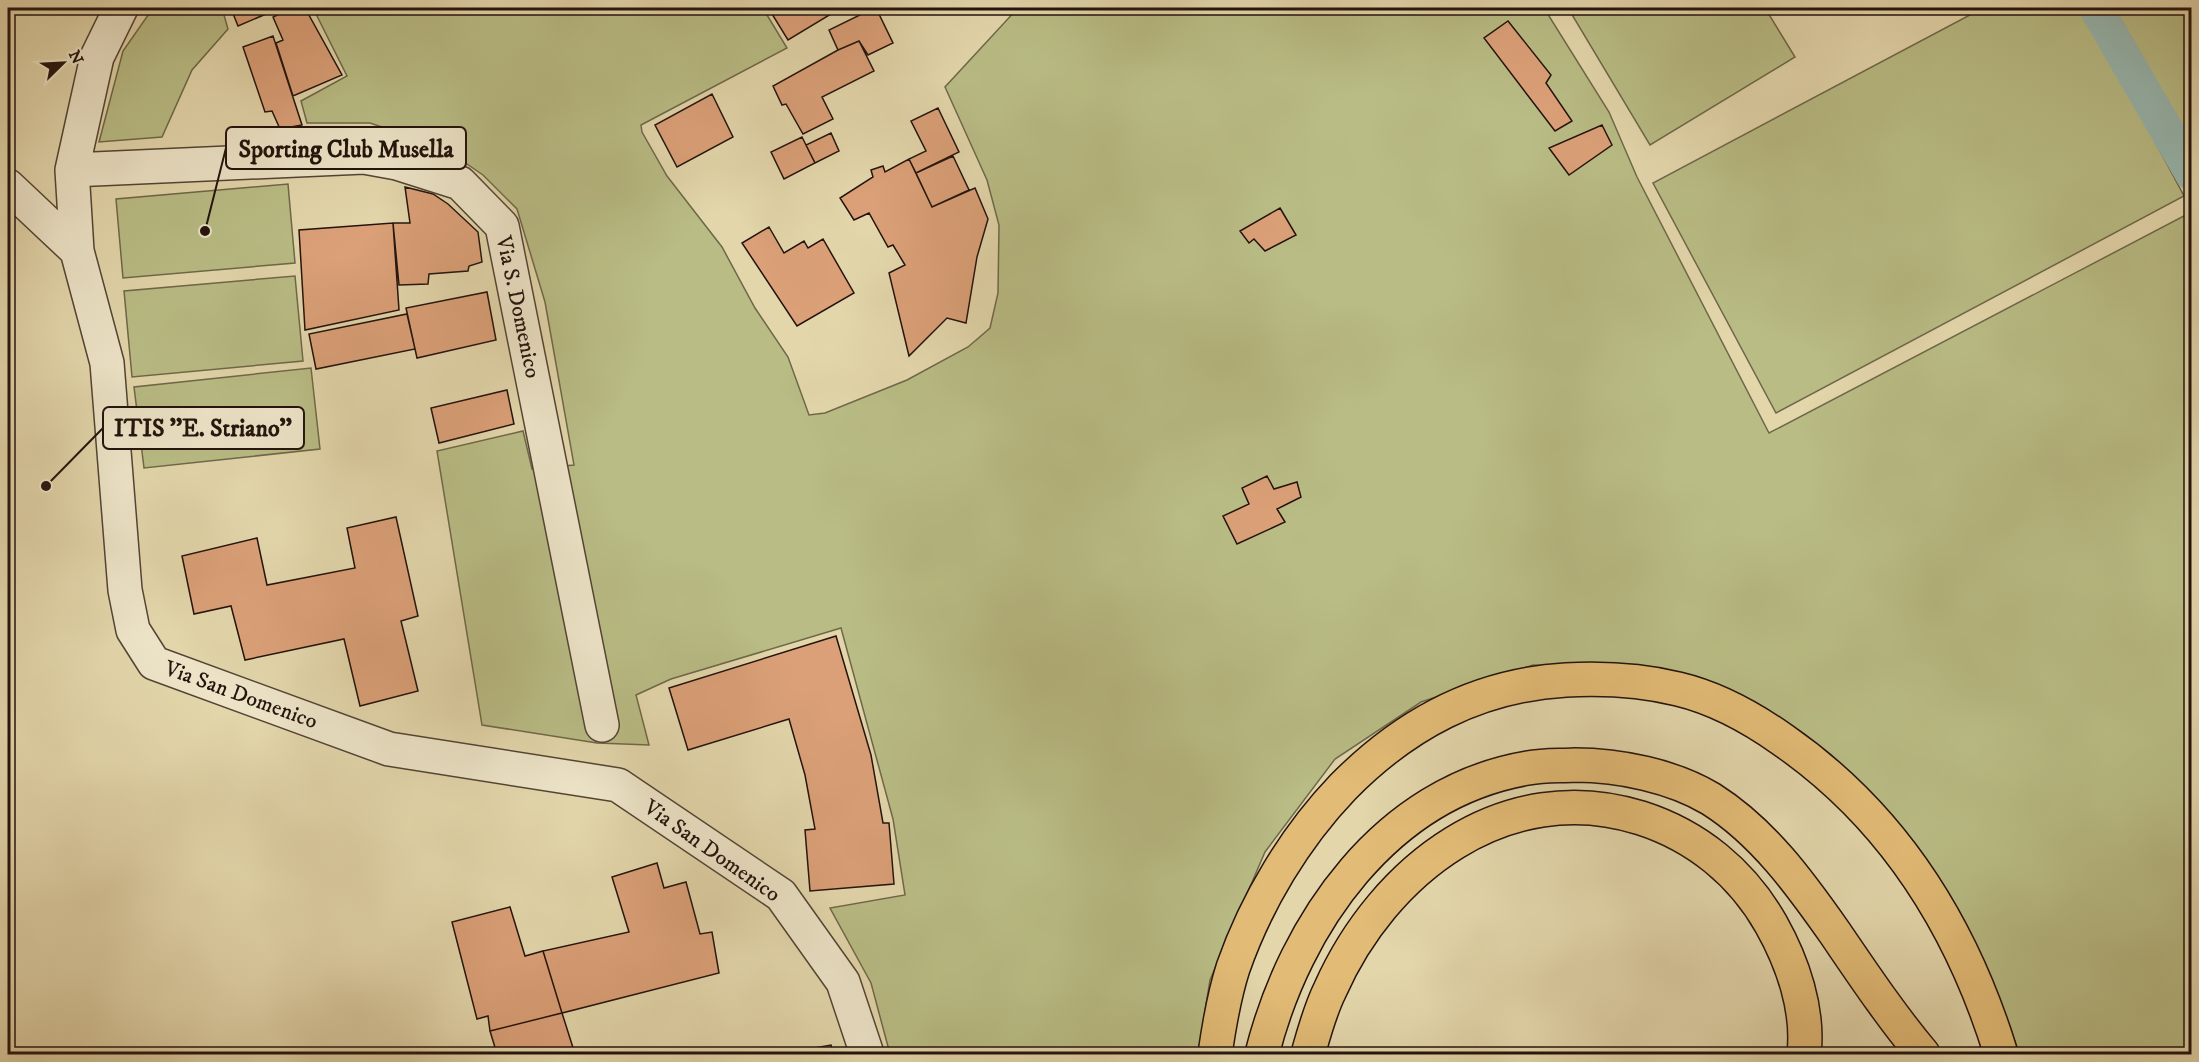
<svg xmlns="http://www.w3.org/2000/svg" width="2199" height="1062" font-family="'IM FELL DW Pica',serif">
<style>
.green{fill:#b9bc85;stroke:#6e6849;stroke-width:1.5}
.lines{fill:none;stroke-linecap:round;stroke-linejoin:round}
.canal{stroke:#97b7b0;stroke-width:34}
.building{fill:#dba078;stroke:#23130d;stroke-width:1.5}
.minor-casing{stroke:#534434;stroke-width:36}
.highway-casing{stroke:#23130d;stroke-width:36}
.minor{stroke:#ede4c8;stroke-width:33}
.highway{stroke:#e2bb76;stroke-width:33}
.labels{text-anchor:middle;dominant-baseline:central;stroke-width:6;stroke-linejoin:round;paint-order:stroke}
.street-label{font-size:22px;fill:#23130d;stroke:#ede4c8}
.leader{fill:none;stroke:#23130d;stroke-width:2}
.callout-dot{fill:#23130d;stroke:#ede4c8;stroke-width:2}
.callout{fill:#ede4c8;stroke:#23130d;stroke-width:2}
.callout-label{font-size:24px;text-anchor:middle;font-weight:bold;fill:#23130d}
</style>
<rect width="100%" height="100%" fill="#e3d6ab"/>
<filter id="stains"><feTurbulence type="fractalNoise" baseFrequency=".00333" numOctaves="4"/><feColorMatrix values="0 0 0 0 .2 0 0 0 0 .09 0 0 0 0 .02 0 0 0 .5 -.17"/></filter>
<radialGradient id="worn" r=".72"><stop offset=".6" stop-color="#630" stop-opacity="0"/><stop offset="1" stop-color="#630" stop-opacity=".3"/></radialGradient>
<path class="green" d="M 153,8 L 222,8 L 228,29 L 192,70 L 162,137 L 99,142 L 123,51 Z
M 313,8 L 766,8 L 764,10 L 787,48 L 641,125 L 642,132 L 667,176 L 722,247 L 755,308 L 788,357 L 809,415 L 825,413 L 907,380 L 968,347 L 990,328 L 998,293 L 999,225 L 987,180 L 945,87 L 1018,8 L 1544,8 L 1609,112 L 1637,177 L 1769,433 L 2184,216 L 2191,206 L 2191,1054 L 2019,1054 L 2010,1026 L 1955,909 L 1892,820 L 1630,668 L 1533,665 L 1421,702 L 1335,759 L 1265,852 L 1210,980 L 1198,1054 L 890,1054 L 871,983 L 830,908 L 905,895 L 893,819 L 841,628 L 671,679 L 636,695 L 649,745 L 597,743 L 482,725 L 437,451 L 523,431 L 532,469 L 574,465 L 545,302 L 517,209 L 483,175 L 442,147 L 370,123 L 307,123 L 301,101 L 347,76 Z
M 1568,8 L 1765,8 L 1795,57 L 1650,145 Z
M 1983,8 L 2084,8 L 2184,196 L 1776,413 L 1653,183 Z
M 2105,8 L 2191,8 L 2191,170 Z
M 288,184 L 295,263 L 123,278 L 116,199 Z
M 295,276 L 303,361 L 132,377 L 124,291 Z
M 311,368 L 320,449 L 144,468 L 134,387 Z"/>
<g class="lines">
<path class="canal" d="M 2096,8 L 2192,174"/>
</g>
<path class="building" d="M 236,8 L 263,8 L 266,14 L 238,26 L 232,11 Z
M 292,8 L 305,8 L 342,75 L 293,96 L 276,43 L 283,40 L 273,17 Z
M 783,8 L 834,8 L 836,11 L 788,40 L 772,14 Z
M 874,8 L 876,8 L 893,43 L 868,55 L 859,41 L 838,50 L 829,30 Z
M 1508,21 L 1551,75 L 1546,83 L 1572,121 L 1555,131 L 1484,38 Z
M 273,36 L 302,125 L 280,129 L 272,111 L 265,112 L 243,47 Z
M 859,41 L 874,71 L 822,97 L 833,119 L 803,134 L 786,104 L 782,105 L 773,86 L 838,50 Z
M 712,94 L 733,137 L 677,167 L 655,125 Z
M 938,108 L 959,152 L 916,173 L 909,159 L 926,151 L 911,121 Z
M 1602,125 L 1612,145 L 1569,175 L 1549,148 Z
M 831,133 L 839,151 L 815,163 L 806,145 Z
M 802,137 L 815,163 L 784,179 L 771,152 Z
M 953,156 L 969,190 L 932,207 L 916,173 Z
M 909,159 L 932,207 L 975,188 L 988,219 L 977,257 L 966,323 L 947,318 L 909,356 L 889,273 L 905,265 L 893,245 L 888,247 L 869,213 L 854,220 L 840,198 L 873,177 L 871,170 L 883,166 L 885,172 Z
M 405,187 L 433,194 L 448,204 L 478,232 L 482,262 L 469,266 L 468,271 L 429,274 L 428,284 L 399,285 L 393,223 L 410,223 Z
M 1280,208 L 1296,235 L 1265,251 L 1254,239 L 1249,243 L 1240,231 Z
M 393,223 L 399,310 L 305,330 L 299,230 Z
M 769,227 L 784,253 L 804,241 L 808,248 L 823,239 L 854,293 L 797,326 L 742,243 Z
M 487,292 L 496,340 L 417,358 L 406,308 Z
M 407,314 L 415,349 L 316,369 L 309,334 Z
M 507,390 L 514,424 L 439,443 L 431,408 Z
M 1267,476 L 1274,489 L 1297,482 L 1301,497 L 1277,509 L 1285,522 L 1237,544 L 1223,516 L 1249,504 L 1242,488 Z
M 396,517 L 418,616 L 401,621 L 418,691 L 360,706 L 344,639 L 245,660 L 231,606 L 194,614 L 182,556 L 257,538 L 267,585 L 355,568 L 347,528 Z
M 836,636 L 871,755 L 883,823 L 889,823 L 894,884 L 810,891 L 805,830 L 815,829 L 805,775 L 789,719 L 688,750 L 669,688 Z
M 657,863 L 664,888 L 686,882 L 700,934 L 712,932 L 719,973 L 562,1013 L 543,951 L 629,932 L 612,877 Z
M 510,907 L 525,956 L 543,951 L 562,1013 L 490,1031 L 488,1016 L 477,1019 L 452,922 Z
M 562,1013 L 575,1054 L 497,1054 L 490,1031 Z
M 831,1045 L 833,1054 L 780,1054 Z"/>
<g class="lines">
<g class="minor-casing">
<path id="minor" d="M 121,8 L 97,57 L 72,170 L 77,251 L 107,363 L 125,590 L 133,630 L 154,663 L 389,749 L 618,785 L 781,895 L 843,982 L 867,1054
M 72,170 L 364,157 L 397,163 L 460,183 L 502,226 L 602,725
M 8,186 L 77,251"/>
</g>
<g class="highway-casing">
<path id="highway" d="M 1215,1054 C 1219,1026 1224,996 1233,968 C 1256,902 1295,837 1343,787 C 1405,724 1477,685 1566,680 C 1604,678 1641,680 1678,689 C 1716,698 1752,718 1783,740 C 1894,817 1962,927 2001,1054
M 1262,1054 C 1295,923 1386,792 1528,768 C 1544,765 1560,766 1575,765 C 1619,765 1673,776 1711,799 C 1763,832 1800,883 1835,933 C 1863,974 1891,1016 1923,1054
M 1308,1054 C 1314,1033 1320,1010 1330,990 C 1383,870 1505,775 1641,818 C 1697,836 1742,873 1771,924 C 1793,963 1809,1010 1804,1054"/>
</g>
<use href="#minor" class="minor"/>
<use href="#highway" class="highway"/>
</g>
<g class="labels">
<g class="street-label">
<text transform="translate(518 307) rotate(78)">Via S. Domenico</text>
<text transform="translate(241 695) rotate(20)">Via San Domenico</text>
<text transform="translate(712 851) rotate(35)">Via San Domenico</text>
</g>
</g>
<path class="leader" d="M205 231L226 148M46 486L103 428"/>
<g class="callout-dot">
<circle cx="205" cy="231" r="6"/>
<circle cx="46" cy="486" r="6"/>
</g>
<g class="callout">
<rect x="226" y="127" width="240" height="42" rx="6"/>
<rect x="103" y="407" width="201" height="42" rx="6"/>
</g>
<g class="callout-label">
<text x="346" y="157">Sporting Club Musella</text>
<text x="203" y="436">ITIS ''E. Striano''</text>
</g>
<rect width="2199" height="1062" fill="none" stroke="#e3d6ab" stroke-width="30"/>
<rect x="9" y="9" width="2181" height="1044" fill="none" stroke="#23130d" stroke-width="3"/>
<rect x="15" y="15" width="2169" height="1032" fill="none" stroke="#23130d" stroke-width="1.5"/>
<g transform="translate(63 63) rotate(66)" stroke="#ede4c8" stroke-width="4.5" paint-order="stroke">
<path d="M0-4.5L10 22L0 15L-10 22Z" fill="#23130d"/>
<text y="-9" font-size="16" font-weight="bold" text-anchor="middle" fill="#23130d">N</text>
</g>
<rect width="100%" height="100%" filter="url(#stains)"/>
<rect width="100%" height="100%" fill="url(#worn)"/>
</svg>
